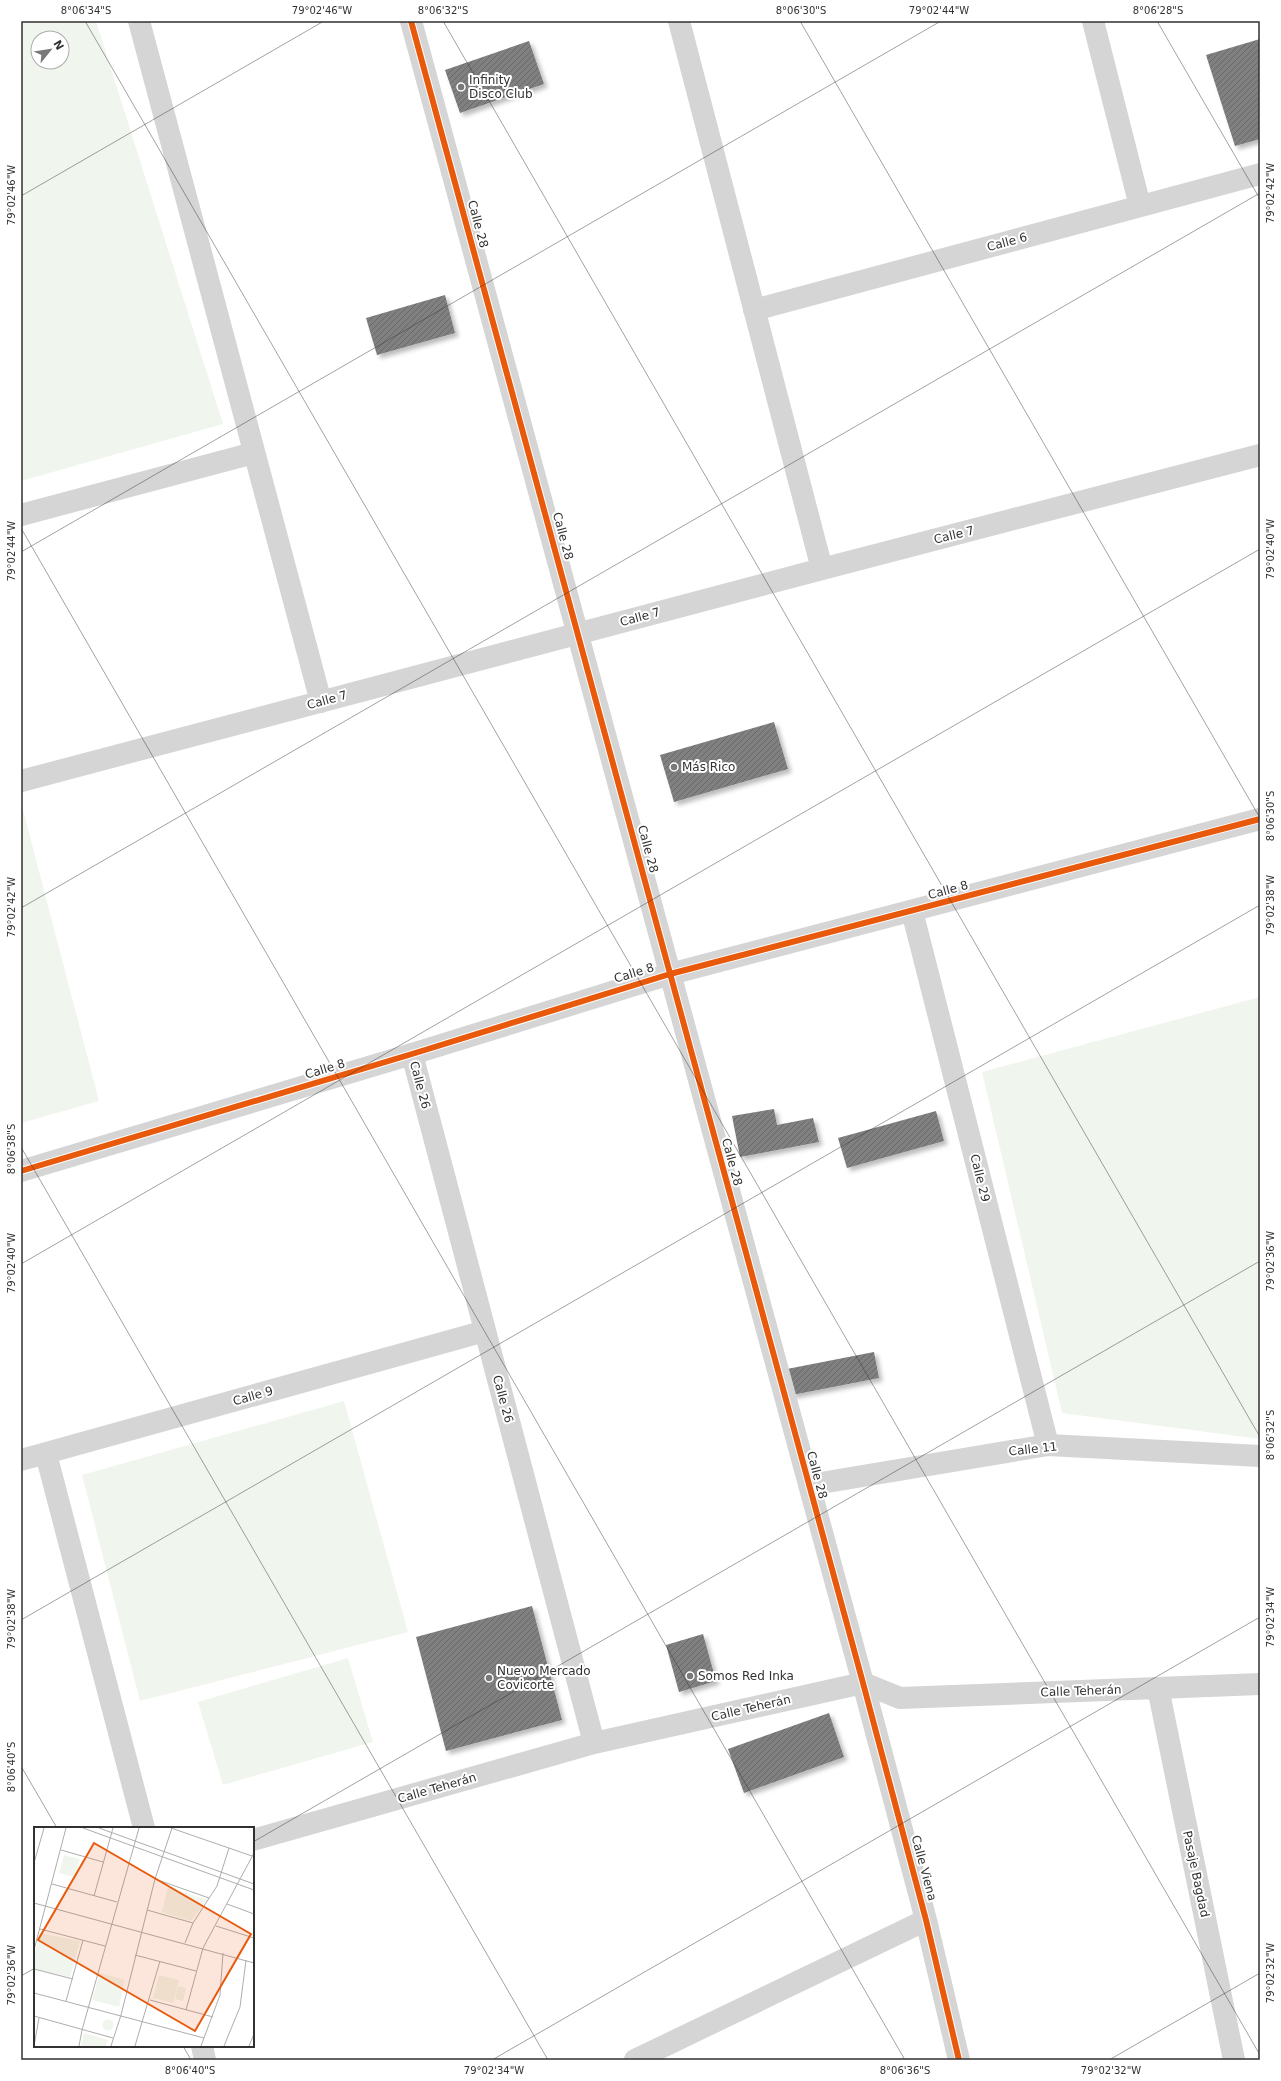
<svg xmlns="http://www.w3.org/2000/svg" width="1281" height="2081" font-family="'DejaVu Sans',sans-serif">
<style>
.park{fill:#f0f6ed;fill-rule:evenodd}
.building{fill:url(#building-hatch);filter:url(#shadow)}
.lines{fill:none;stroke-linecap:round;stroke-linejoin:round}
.minor{stroke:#d5d5d5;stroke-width:22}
.tertiary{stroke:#d5d5d5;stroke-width:22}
.cycleway-casing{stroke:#fff;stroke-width:8}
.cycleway{stroke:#e8590c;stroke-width:6}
.ticks{fill:none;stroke:#313131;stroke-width:1;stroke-opacity:0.45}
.poi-dot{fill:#797979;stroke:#fff;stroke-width:1.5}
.labels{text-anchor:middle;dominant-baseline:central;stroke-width:4;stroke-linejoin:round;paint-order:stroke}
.poi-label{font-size:12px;fill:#313131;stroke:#fff;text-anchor:start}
.street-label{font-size:12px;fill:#313131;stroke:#fff}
.inset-road{fill:none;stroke:#adadad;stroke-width:1}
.view{fill:#e8590c;fill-opacity:0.15;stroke:#e8590c;stroke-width:2}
.inset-edge{fill:none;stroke:#313131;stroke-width:2}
.neatline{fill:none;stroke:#313131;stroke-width:1.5}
.ticks-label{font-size:10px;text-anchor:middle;fill:#313131}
</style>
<defs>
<pattern id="building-hatch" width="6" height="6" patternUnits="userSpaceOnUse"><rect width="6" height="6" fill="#808080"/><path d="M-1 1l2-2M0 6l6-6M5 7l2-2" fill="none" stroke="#696969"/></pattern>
<filter id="shadow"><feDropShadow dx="3.5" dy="3.5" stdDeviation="2" flood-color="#0004"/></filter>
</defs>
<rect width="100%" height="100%" fill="#fff"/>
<path class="park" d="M 21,21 L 96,21 L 223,424 L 21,481 ZM 38,38 L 62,38 L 62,62 L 38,62 Z
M 22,806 L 99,1101 L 21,1123 L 21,807 Z
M 1260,997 L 1260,1439 L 1062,1413 L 982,1072 Z
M 344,1401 L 408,1632 L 140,1701 L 82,1475 Z
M 348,1658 L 373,1742 L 223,1785 L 198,1702 Z"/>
<path class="building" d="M 1260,39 L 1260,139 L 1235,146 L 1206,55 Z
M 529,41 L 544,84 L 460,113 L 445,70 Z
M 445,295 L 455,333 L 377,355 L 366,318 Z
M 774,722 L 788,769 L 674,802 L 660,755 Z
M 774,1109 L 777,1125 L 813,1118 L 819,1142 L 740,1157 L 732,1116 Z
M 936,1111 L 944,1141 L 847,1168 L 838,1138 Z
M 874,1352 L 879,1378 L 792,1395 L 787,1369 Z
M 532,1606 L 562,1720 L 446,1751 L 416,1637 Z
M 703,1634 L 716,1681 L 679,1692 L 666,1645 Z
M 829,1713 L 844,1757 L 744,1793 L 728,1749 Z"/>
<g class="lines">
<path class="minor" d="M 139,21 L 321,702
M 411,21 L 863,1683 L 926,1920 L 959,2060
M 679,21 L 822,569
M 1093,21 L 1140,206
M 754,310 L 1260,174
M 21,515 L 254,453
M 21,781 L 822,569 L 1260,455
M 912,911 L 1048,1445
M 412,1054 L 594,1743
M 46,1454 L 144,1828
M 21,1460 L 485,1331
M 809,1485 L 1048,1445 L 1260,1456
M 1158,1688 L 1234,2060
M 253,1840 L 594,1743 L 863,1683 L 900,1698 L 1260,1684
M 202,2046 L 205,2060
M 635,2060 L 926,1920"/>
<path class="tertiary" d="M 21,1171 L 412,1054 L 670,974 L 1260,819"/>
<g class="cycleway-casing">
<path id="cycleway" d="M 411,21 L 863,1683 L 926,1920 L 959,2060
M 21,1171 L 412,1054 L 670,974 L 1260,819"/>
</g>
<use href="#cycleway" class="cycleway"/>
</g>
<path class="ticks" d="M 85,21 L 1260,2055M 443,21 L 1260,1437M 800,21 L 1260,818M 1157,21 L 1260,199M 21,196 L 324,21M 21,528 L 905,2060M 21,552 L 941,21M 21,908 L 1260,193M 21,1147 L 548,2060M 21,1264 L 1260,549M 21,1620 L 1260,905M 21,1766 L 57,1828M 253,1842 L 1260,1261M 21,1976 L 35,1968M 183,2046 L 191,2060M 492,2060 L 1260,1617M 1109,2060 L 1260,1973"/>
<g class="poi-dot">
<circle cx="461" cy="87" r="4"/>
<circle cx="674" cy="767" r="4"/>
<circle cx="690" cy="1676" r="4"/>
<circle cx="489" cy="1678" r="4"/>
</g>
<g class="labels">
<g class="poi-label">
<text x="469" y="80">Infinity<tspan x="469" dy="14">Disco Club</tspan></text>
<text x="682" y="767">Más Rico</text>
<text x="497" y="1671">Nuevo Mercado<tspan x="497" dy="14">Covicorte</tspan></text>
<text x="698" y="1676">Somos Red Inka</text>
</g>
<g class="street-label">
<text transform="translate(478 224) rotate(75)">Calle 28</text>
<text transform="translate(1007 242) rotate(-15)">Calle 6</text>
<text transform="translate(954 535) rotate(-14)">Calle 7</text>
<text transform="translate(563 536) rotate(75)">Calle 28</text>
<text transform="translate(640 617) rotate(-15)">Calle 7</text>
<text transform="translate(327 700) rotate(-15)">Calle 7</text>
<text transform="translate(648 849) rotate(75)">Calle 28</text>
<text transform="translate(948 890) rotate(-15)">Calle 8</text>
<text transform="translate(634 973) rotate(-17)">Calle 8</text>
<text transform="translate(325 1069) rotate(-17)">Calle 8</text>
<text transform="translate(420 1085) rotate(75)">Calle 26</text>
<text transform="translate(732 1162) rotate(75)">Calle 28</text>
<text transform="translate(980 1178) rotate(76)">Calle 29</text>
<text transform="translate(253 1396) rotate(-16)">Calle 9</text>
<text transform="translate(503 1399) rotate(75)">Calle 26</text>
<text transform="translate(1033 1449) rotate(-6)">Calle 11</text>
<text transform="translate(817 1475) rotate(75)">Calle 28</text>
<text transform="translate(1081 1691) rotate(-2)">Calle Teherán</text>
<text transform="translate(751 1708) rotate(-13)">Calle Teherán</text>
<text transform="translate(437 1788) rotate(-16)">Calle Teherán</text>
<text transform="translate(924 1868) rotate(75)">Calle Viena</text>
<text transform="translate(1196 1874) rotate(78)">Pasaje Bagdad</text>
</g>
</g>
<g transform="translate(34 1827)">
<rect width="220" height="220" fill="#fff"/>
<path d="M 30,28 L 46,32 L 41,50 L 25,46 ZM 134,60 L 173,73 L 157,94 L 128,85 ZM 6,106 L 46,114 L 36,150 L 0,142 L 0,130 ZM 66,146 L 91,153 L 85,180 L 58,173 ZM 125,148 L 145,153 L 139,176 L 119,171 ZM 144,159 L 152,161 L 149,174 L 141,172 ZM68.5 198a5.5 5.5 0 1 1 11 0a5.5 5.5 0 1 1-11 0ZM 50,206 L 74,213 L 72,219 L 47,219 Z" fill="#f0f6ed"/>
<path class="inset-road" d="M 49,1 L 220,63M 65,1 L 220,57M 137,1 L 218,29M 27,23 L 69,35M 0,36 L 10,1M 121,52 L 175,71M 18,57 L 83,75M 60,69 L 79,1M 0,76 L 220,136M 193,77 L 220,87M 113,83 L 159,96M 182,99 L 220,111M 6,102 L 71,119M 151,116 L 159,96 L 183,59 L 195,21M 0,123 L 32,1M 101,128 L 162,144M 0,142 L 39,152M 0,166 L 170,211M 116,173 L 179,190M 32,174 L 49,113M 152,183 L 169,121 L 220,26M 0,189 L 79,211M 0,219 L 5,191M 45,219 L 48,203 L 105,1M 77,219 L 87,188 L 121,52 L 138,1M 101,219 L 126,134M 167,219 L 186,168 L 189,126M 190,219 L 206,180 L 212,133M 215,219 L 220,207"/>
<path class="view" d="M 60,16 L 217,107 L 161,204 L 4,113 Z"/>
<rect width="220" height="220" class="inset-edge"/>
</g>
<rect width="1281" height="2081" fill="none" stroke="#ffffff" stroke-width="44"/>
<g transform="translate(50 50) rotate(60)"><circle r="19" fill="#ffffff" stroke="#adadad"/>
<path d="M0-3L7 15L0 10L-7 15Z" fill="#797979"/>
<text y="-6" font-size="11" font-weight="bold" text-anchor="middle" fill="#313131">N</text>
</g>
<rect x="22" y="22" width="1237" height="2037" class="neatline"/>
<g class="ticks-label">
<text x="86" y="14">8°06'34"S</text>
<text x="322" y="14">79°02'46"W</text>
<text x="443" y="14">8°06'32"S</text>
<text x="801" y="14">8°06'30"S</text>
<text x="939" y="14">79°02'44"W</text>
<text x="1158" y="14">8°06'28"S</text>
<text transform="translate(1270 193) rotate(-90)" y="4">79°02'42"W</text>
<text transform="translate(11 195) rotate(-90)" y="4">79°02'46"W</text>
<text transform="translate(1270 549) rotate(-90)" y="4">79°02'40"W</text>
<text transform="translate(11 551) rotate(-90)" y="4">79°02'44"W</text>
<text transform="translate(1270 816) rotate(-90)" y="4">8°06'30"S</text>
<text transform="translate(1270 905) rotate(-90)" y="4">79°02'38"W</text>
<text transform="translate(11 907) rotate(-90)" y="4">79°02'42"W</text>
<text transform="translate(11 1149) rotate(-90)" y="4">8°06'38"S</text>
<text transform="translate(1270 1261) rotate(-90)" y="4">79°02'36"W</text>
<text transform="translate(11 1263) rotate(-90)" y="4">79°02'40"W</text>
<text transform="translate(1270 1435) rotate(-90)" y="4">8°06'32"S</text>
<text transform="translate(1270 1617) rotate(-90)" y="4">79°02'34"W</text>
<text transform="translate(11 1619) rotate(-90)" y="4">79°02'38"W</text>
<text transform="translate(11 1767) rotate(-90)" y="4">8°06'40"S</text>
<text transform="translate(1270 1973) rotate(-90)" y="4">79°02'32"W</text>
<text transform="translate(11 1975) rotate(-90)" y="4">79°02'36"W</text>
<text x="190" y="2074">8°06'40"S</text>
<text x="494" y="2074">79°02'34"W</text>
<text x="905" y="2074">8°06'36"S</text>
<text x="1111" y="2074">79°02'32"W</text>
</g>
</svg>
